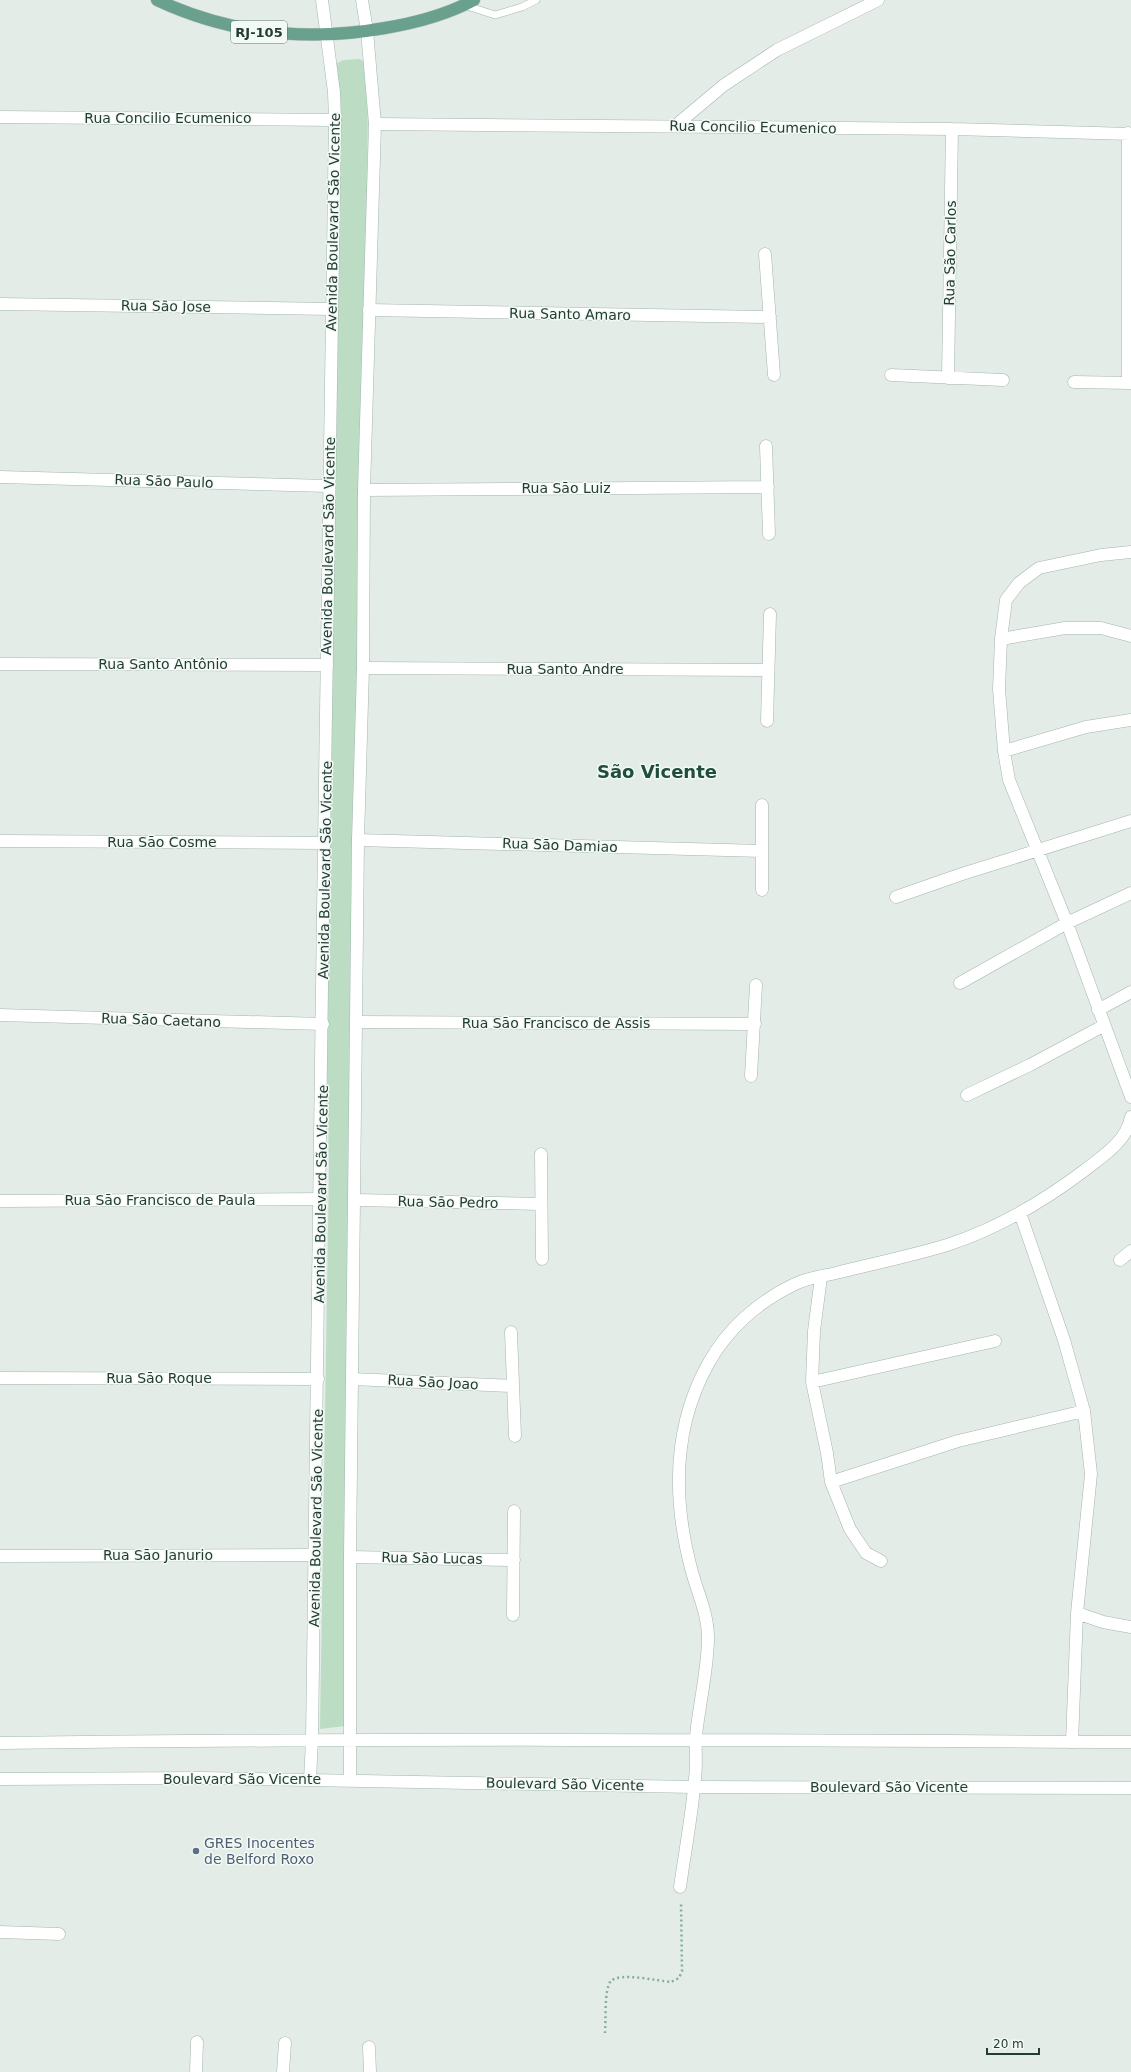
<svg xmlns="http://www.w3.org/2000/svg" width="1131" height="2072" font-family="'DejaVu Sans',sans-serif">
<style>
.green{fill:#bcddc3}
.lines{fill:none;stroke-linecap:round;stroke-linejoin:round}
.lane-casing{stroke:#a6b4ae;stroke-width:8}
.street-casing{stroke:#a6b4ae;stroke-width:13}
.secondary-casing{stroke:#a1b8ae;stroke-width:13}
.primary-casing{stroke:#c1c9c6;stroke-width:13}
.path{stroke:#84af9e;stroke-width:2.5;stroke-dasharray:2 3;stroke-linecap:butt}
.lane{stroke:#fff;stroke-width:7}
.street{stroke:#fff;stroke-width:12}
.secondary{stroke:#fff;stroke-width:12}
.primary{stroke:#69a08e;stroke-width:12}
.service-dot{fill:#5c6f8a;stroke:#f3f9f5;stroke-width:1.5}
.labels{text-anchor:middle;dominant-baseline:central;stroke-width:3;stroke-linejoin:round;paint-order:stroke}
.shield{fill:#f3f9f5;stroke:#61756e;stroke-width:1}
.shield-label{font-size:13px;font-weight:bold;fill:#233d34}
.street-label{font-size:14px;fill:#233d34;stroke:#f3f9f5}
.service-label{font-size:14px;fill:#4e5e75;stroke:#f3f9f5;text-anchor:start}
.district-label{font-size:18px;font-weight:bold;fill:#1f4e3f;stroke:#f3f9f5}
</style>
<rect width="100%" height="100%" fill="#e3ece7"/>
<path class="green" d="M 359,59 L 368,63 L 367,310 L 345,1726 L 320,1729 L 329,1168 L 326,1022 L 337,63 L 344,60 Z"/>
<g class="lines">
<g class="lane-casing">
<path id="lane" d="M 464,5 L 495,15 L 522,7 L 536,0"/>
</g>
<g class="street-casing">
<path id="street" d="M 0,117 L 335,120
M 375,124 L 952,129 L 1131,134
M 675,126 L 724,85 L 777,50 L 878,0
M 765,254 L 774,375
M 0,304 L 331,309
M 369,310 L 770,317
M 891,375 L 1003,380
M 948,378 L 952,129
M 1074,382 L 1131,383
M 1128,383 L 1128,133
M 766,446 L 769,534
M 0,477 L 328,486
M 364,490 L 768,487
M 1131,552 L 1101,555 L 1039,568 L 1019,583 L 1006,600 L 1001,639 L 999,689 L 1004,751 L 1009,780 L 1067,923 L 1131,1097
M 1001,639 L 1065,628 L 1101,628 L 1131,636
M 0,664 L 327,665
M 363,668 L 768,670
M 767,721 L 770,614
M 1004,751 L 1086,727 L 1131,720
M 358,840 L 762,851
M 0,841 L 325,843
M 762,890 L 762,805
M 896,897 L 962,874 L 1131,821
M 960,983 L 1067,923 L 1131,893
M 1098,1010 L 1131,992
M 0,1015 L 323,1024
M 357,1022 L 755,1024
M 751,1076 L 756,985
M 967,1095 L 1030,1065 L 1103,1026
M 541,1154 L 542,1259
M 355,1200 L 541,1204
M 0,1201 L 321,1199
M 1020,1213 L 1064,1340 L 1084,1411 L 1091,1474 L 1077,1613 L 1072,1742
M 1120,1260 L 1131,1251
M 821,1277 L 814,1331 L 812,1382 L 827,1453 L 831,1482 L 958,1441 L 1084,1411
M 511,1332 L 515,1436
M 0,1378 L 318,1379
M 352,1379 L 513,1386
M 812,1382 L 995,1341
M 831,1482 L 850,1529 L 866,1553 L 881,1561
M 0,1556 L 315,1555
M 350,1557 L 514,1560
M 1077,1613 L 1103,1622 L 1131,1627
M 513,1615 L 514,1511
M 680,1887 C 685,1851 692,1815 695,1778 C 697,1764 695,1750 696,1736 C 699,1705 708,1668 708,1638 C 708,1614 698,1594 692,1572 C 673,1502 672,1429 708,1364 C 727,1329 759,1301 795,1284 C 807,1278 823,1276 836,1273 C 872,1264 911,1256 947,1245 C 996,1229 1044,1201 1085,1170 C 1103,1156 1127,1141 1131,1117
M 0,1932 L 59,1934
M 369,2047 L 370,2072
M 196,2072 L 197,2042
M 283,2072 L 285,2043"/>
</g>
<g class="secondary-casing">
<path id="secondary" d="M 0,1743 C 377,1738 754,1740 1131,1742
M 0,1779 L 202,1778 L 694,1787 L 1131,1788
M 310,1779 L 312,1741 C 321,1201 324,660 335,120 L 334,92 L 322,0
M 350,1780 L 350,1557 L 358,840 L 363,668 L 364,490 L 375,124 L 367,31 L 362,0"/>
</g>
<g class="primary-casing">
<path id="primary" d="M 157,0 C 230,34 306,42 385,28 C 415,23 446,15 474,0"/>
</g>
<path class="path" d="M 605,2033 C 606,2021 604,1988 611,1981 C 619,1972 659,1981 671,1982 L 679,1978 L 682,1971 L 681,1902"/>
<use href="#lane" class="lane"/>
<use href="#street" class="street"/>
<use href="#secondary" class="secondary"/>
<use href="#primary" class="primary"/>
</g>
<circle class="service-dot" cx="196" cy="1851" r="4"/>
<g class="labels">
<rect class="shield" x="231" y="21" width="56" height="22" rx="3"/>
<g class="shield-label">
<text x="259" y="32">RJ-105</text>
</g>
<g class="street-label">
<text x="168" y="118">Rua Concilio Ecumenico</text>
<text transform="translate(753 127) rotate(1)">Rua Concilio Ecumenico</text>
<text transform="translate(333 222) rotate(-89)">Avenida Boulevard São Vicente</text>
<text transform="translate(950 253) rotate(-89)">Rua São Carlos</text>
<text transform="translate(166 306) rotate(1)">Rua Sāo Jose</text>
<text transform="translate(570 314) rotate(1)">Rua Santo Amaro</text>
<text transform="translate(164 481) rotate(2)">Rua Sāo Paulo</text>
<text x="566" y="488">Rua Sāo Luiz</text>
<text transform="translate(328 546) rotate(-89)">Avenida Boulevard São Vicente</text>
<text x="163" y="664">Rua Santo Antônio</text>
<text x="565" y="669">Rua Santo Andre</text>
<text x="162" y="842">Rua Sāo Cosme</text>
<text transform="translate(560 845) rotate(2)">Rua Sāo Damiao</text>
<text transform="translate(325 870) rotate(-89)">Avenida Boulevard São Vicente</text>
<text transform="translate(161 1020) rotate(2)">Rua Sāo Caetano</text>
<text x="556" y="1023">Rua Sāo Francisco de Assis</text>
<text transform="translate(321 1194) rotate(-89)">Avenida Boulevard São Vicente</text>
<text x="160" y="1200">Rua Sāo Francisco de Paula</text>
<text transform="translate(448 1202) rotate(1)">Rua Sāo Pedro</text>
<text x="159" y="1378">Rua Sāo Roque</text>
<text transform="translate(433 1382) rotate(3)">Rua Sāo Joao</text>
<text transform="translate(316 1518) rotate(-89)">Avenida Boulevard São Vicente</text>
<text x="158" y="1555">Rua Sāo Janurio</text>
<text transform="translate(432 1558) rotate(1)">Rua Sāo Lucas</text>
<text x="242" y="1779">Boulevard São Vicente</text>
<text transform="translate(565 1784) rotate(1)">Boulevard São Vicente</text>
<text x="889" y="1787">Boulevard São Vicente</text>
</g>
<g class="service-label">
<text x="204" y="1843">GRES Inocentes<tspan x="204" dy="16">de Belford Roxo</tspan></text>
</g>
<g class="district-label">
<text x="657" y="771">São Vicente</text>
</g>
</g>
<path d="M987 2048v6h52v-6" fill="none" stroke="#233d34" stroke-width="2"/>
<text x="993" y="2048" font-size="12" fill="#233d34" stroke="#f3f9f5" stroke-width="3" paint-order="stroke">20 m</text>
</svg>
